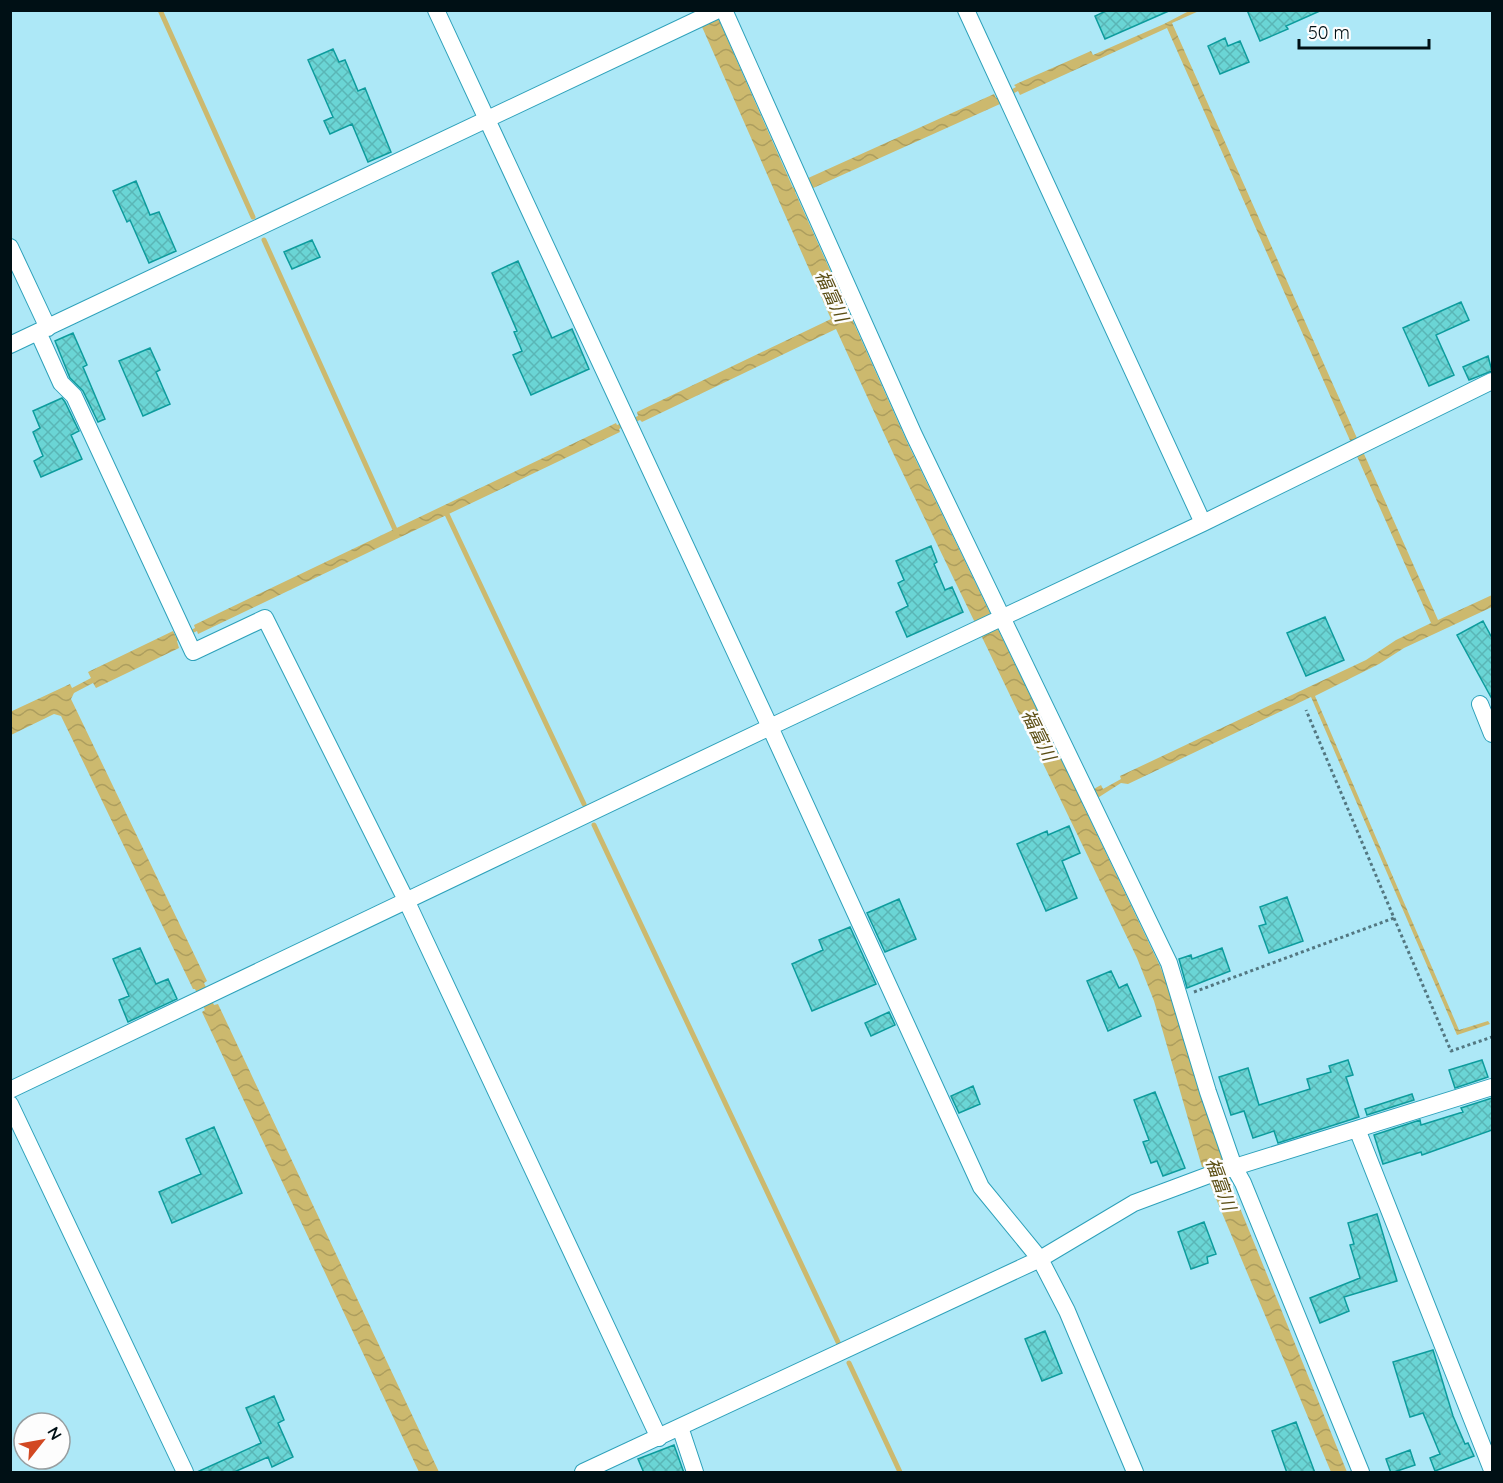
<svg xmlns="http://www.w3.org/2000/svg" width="1503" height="1483" font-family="Quicksand,'Noto Sans JP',sans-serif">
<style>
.water{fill:url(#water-waves);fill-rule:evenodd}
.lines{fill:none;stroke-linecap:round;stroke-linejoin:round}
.stream{stroke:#ccb96e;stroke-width:5}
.building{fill:url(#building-cross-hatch);stroke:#0d9c9d;stroke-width:1.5}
.street-casing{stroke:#2da1ba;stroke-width:18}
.path{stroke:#537781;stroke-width:3;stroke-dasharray:3 3;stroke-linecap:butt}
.street{stroke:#fff;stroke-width:16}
.labels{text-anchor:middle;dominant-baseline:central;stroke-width:5;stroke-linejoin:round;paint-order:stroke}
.water-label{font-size:18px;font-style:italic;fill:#5a4d13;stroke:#fdfdfd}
</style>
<defs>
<pattern id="water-waves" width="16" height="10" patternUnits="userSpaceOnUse" patternTransform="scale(1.5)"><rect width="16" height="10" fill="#ccb96e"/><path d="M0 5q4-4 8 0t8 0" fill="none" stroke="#ad9e5e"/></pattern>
<pattern id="building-cross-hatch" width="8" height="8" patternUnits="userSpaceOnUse" patternTransform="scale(1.5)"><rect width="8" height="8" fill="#6ad5d5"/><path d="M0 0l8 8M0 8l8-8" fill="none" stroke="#5ab6b6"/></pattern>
</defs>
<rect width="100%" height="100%" fill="#ade8f7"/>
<path class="water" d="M 695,11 L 715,11 L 793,188 L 807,182 L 806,179 L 994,94 L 996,98 L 1016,87 L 1014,85 L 1091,51 L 1093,55 L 1164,24 L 1189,11 L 1199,11 L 1172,23 L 1438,620 L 1492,595 L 1492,607 L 1404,648 L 1379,664 L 1315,696 L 1459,1030 L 1488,1021 L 1490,1024 L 1457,1035 L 1311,697 L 1128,784 L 1121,783 L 1096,799 L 1095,797 L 1082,803 L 1160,966 L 1173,999 L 1198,1088 L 1223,1159 L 1217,1167 L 1227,1176 L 1347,1472 L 1331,1472 L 1209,1182 L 1208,1168 L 1202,1167 L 1154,1001 L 1137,958 L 893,453 L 836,329 L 642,422 L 640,420 L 619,429 L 620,432 L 198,634 L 197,631 L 177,641 L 179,648 L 96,688 L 93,683 L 74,693 L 71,699 L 207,981 L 204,983 L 214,1005 L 218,1004 L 439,1472 L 419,1472 L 202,1012 L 205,1010 L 195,989 L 193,989 L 61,716 L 54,714 L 11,735 L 10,712 L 70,684 L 72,688 L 91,678 L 88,672 L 173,631 L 176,637 L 195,628 L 194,625 L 616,423 L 617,425 L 638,416 L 637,412 L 831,319 ZM 1167,28 L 1431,623 L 1396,640 L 1366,660 L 1120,776 L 1121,779 L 1103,789 L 1101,785 L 1092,790 L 1093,792 L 1080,798 L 908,444 L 795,192 L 808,185 L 811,189 L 1000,104 L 999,101 L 1018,91 L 1020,95 Z"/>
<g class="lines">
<path class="stream" d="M 160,10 L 253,217
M 264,240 L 397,534
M 445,510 L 584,804
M 594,825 L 838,1342
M 849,1363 L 900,1472"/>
</g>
<path class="building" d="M 1108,10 L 1171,10 L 1105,39 L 1095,16 Z
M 1247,10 L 1322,10 L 1286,26 L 1288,29 L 1260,41 Z
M 1225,38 L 1228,46 L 1240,41 L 1249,62 L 1220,74 L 1208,46 Z
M 333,49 L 339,62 L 345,60 L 358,91 L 365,88 L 391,152 L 368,162 L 352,124 L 330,134 L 324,121 L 333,117 L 308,60 Z
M 136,181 L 150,215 L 159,212 L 176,251 L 149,263 L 130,220 L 127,222 L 113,191 Z
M 312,240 L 320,257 L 292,269 L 284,252 Z
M 518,261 L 552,338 L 572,329 L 589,369 L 531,395 L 513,355 L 522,351 L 514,332 L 517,331 L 492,273 Z
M 1461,302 L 1469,320 L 1436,335 L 1454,375 L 1429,386 L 1403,328 Z
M 73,333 L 87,365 L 83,367 L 105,419 L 98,422 L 83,391 L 70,378 L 55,341 Z
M 150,348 L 160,370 L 156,372 L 170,404 L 143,416 L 119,361 Z
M 1488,356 L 1492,371 L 1469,380 L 1463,367 Z
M 62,398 L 65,402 L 79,431 L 71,435 L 82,459 L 41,477 L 34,461 L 43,456 L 33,432 L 40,428 L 33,411 Z
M 931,546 L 937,562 L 934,564 L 945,590 L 952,587 L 963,612 L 907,637 L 896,612 L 908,606 L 898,583 L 904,580 L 896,561 Z
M 1325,617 L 1344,660 L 1306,676 L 1287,633 Z
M 1483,621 L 1492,638 L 1492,699 L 1457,635 Z
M 1069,826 L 1080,853 L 1062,861 L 1077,898 L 1046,911 L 1017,844 L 1047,831 L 1048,835 Z
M 1287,897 L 1303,941 L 1269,953 L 1259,926 L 1266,924 L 1260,907 Z
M 899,899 L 916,939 L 885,952 L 867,913 Z
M 850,927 L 876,984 L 812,1011 L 792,964 L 823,950 L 819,940 Z
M 140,948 L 156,984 L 168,979 L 177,999 L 128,1022 L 119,1000 L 129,996 L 113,959 Z
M 1222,948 L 1230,971 L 1187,988 L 1179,959 L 1191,955 L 1192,959 Z
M 1111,971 L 1119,988 L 1127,984 L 1141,1016 L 1108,1031 L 1087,981 Z
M 889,1012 L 895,1025 L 871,1036 L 865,1023 Z
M 1348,1060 L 1353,1075 L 1346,1077 L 1359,1117 L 1278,1143 L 1274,1131 L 1253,1138 L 1244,1111 L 1231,1115 L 1219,1077 L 1248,1068 L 1259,1105 L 1310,1089 L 1307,1079 L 1331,1072 L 1329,1066 Z
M 1482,1060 L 1488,1077 L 1455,1088 L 1449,1070 Z
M 973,1086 L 980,1104 L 959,1113 L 951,1096 Z
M 1155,1092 L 1185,1168 L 1163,1176 L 1157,1161 L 1151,1163 L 1143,1142 L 1149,1140 L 1134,1100 Z
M 1412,1094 L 1414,1100 L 1367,1115 L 1365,1109 Z
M 1492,1098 L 1492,1130 L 1422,1155 L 1421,1152 L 1383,1164 L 1374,1135 L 1420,1120 L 1421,1125 L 1463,1112 L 1461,1108 Z
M 214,1127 L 242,1193 L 172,1223 L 159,1192 L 201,1174 L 186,1139 Z
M 1377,1214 L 1397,1281 L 1344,1297 L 1349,1311 L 1320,1323 L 1310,1298 L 1360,1278 L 1350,1245 L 1354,1244 L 1348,1223 Z
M 1204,1222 L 1216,1254 L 1207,1257 L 1208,1263 L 1191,1269 L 1178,1232 Z
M 1045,1331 L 1062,1373 L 1042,1381 L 1025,1339 Z
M 1433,1350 L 1453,1416 L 1465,1444 L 1468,1443 L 1474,1456 L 1435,1471 L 1430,1458 L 1440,1454 L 1423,1413 L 1410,1417 L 1393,1362 Z
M 274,1396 L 284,1420 L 278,1423 L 293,1457 L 272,1467 L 268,1457 L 232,1473 L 195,1473 L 261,1443 L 246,1408 Z
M 1296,1422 L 1315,1473 L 1287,1473 L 1272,1431 Z
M 674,1445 L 684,1473 L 644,1473 L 638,1459 Z
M 1410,1450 L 1415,1465 L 1391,1473 L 1386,1459 Z"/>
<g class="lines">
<g class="street-casing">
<path id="street" d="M 436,10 L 770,727 L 981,1187 L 1040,1259 L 1067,1311 L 1135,1472
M 724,10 L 914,435 L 1169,963 L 1208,1092 L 1234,1167 L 1243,1183 L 1361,1472
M 966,10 L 1203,523
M 10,247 L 48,328
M 38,332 L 61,383 L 74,396 L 193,652 L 265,618 L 407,902 L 659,1438
M 10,345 L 718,10
M 1480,704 L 1492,734
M 10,1090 L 770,727 L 1203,523 L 1492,381
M 10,1104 L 185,1472
M 1357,1129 L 1492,1470
M 680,1427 L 695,1472
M 583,1472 L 1040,1259 L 1134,1203 L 1209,1175 L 1492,1087"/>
</g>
<path class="path" d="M 1394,918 L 1451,1051 L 1492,1037
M 1194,992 L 1394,918 L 1306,710"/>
<use href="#street" class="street"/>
</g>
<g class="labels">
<g class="water-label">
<text transform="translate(832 296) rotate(66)">福富川</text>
<text transform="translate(1039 735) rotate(64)">福富川</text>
<text transform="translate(1221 1184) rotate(70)">福富川</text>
</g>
</g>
<rect width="1503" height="1483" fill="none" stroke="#001015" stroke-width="24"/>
<g transform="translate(42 1441) rotate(59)"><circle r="28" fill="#fdfdfd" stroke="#989ea0" stroke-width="1.5"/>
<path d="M0-4.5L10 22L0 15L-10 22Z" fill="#d24822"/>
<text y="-9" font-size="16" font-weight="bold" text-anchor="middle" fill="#001015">N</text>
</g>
<path d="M1299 39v9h130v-9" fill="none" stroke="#001015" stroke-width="3"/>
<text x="1308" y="39" font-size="18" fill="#001015" stroke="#fdfdfd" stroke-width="4.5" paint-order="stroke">50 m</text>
</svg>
